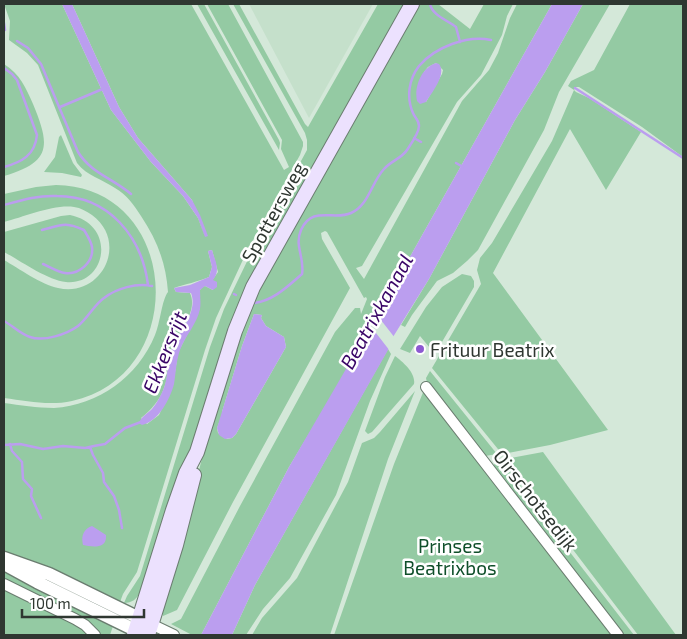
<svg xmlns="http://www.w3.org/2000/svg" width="687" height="639" font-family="'Exo 2',sans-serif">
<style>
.built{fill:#c5e0cb}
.green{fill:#94caa3;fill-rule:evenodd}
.water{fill:#bb9eef}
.pier{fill:#d4e8d9}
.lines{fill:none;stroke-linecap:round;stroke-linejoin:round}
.stream{stroke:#bb9eef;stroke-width:2.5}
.minor-casing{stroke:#6b7d70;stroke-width:12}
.tertiary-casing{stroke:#6b7d70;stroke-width:15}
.secondary-casing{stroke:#6b7d70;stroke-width:16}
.minor{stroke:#fff;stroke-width:10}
.tertiary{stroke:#fff;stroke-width:12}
.secondary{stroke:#ece1fe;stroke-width:14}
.poi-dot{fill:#8c59d1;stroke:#fff;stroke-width:2}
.labels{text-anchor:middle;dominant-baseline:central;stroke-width:5;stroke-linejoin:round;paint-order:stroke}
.street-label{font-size:19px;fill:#2f3731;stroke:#fff}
.poi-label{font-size:19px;fill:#2f3731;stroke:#fff;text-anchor:start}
.park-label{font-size:19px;fill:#0f4f2a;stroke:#fff}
.water-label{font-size:20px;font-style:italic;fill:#390567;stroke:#fff}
</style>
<rect width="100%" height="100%" fill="#d4e8d9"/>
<path class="built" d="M 249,4 L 373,4 L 309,118 Z"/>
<path class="green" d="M 4,4 L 62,4 L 111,110 L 151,162 L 183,196 L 198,218 L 205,237 L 192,200 L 138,138 L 119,107 L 72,4 L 191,4 L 284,170 L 289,167 L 281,149 L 282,140 L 207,4 L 228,4 L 303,142 L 303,146 L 300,155 L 247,251 L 216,318 L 205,350 L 137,572 L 123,594 L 120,602 L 4,554 L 4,403 C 20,405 37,408 54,408 C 98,405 138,377 155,335 C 160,324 162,299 168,292 C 166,263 157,240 141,216 C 134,205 127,195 115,188 C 102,179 87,176 77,163 L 38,65 L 27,53 L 9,40 L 10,21 ZM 212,250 L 218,272 L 213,279 L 213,290 L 205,286 L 202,287 L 200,290 L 200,308 L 178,353 L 173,385 L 159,415 L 147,424 L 141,418 C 151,410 160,400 164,388 C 169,377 167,365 170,353 C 176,334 199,313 190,293 L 176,292 L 174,288 C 186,284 197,282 209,277 L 212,267 L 208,251 Z
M 197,4 L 204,4 L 279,140 L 280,143 L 279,150 Z
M 233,4 L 239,4 L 305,124 L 308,127 L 378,4 L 406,4 L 291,206 L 163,518 L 140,592 C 137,599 132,603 124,603 L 127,596 L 140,576 L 210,347 L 224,309 L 254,247 L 307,150 L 307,140 L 305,133 Z
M 417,4 L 438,4 L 470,29 L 484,4 L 513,4 L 507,16 L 502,35 L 481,75 L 457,102 L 362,266 L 356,268 L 364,279 L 462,101 L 489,70 L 498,53 L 510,18 L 517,4 L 552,4 L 384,303 L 386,304 L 373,327 L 289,467 L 201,635 L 192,635 L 171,624 L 181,619 L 240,506 L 335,332 L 355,308 L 360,308 L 361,314 L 367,299 L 366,297 L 364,298 L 327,232 L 325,231 L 321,233 L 322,239 L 350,288 L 233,502 L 177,610 L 163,616 L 162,610 L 213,417 L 252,299 ZM 436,63 L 443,70 L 442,74 L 426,102 L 424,72 L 428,67 ZM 254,314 L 262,315 L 261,318 L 266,326 L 284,337 L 286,347 L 236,434 L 232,438 L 227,439 L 218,433 L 217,428 L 222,415 L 222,412 L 242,346 Z
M 583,4 L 610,4 L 559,92 L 544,130 L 478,250 L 467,261 L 453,273 L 437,281 L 412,315 L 405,327 L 401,325 L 429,279 L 515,120 L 545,72 Z
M 630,4 L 680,4 L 683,6 L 683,157 L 642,127 L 579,87 L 576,87 L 574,90 L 576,92 L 589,98 L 641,132 L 606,190 L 570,129 L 493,273 L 608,430 L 550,445 L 502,454 L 432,368 L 481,284 L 477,270 L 480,258 L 492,243 L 552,141 L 574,90 L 568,86 L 571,81 L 594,70 Z
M 4,64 C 20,74 26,88 33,104 C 50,145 52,162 4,176 Z
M 61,135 L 73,163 L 82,175 L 81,177 L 62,173 L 44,172 L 55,157 L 59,137 Z
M 56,185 C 181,187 191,375 72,401 C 49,406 27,401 4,398 L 4,260 C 18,268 42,285 58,288 C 102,298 129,242 92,215 C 86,211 81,208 74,207 C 54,204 24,217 4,222 L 4,194 L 36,187 Z
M 70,215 C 118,225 106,286 66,282 C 47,280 21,261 4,252 L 4,232 L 61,216 Z
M 462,274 L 471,276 L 474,281 L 474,287 L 435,354 L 420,336 L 410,353 L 400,349 L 426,307 L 442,287 Z
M 388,349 L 391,354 L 370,401 L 336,495 L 290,578 L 263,609 L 246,635 L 232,635 L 255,585 Z
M 395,356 C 403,362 416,373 414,384 L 372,432 L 368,434 L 365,431 L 385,377 Z
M 430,371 L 497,454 L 485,456 L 427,383 L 426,378 Z
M 424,390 L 614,635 L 334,635 L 394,464 Z
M 415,391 L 388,459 L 330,635 L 252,635 L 262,618 L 297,578 L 348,482 L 362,443 L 374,438 L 380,432 Z
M 543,452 L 676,635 L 638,635 L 558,530 L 506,459 Z
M 501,459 L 559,538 L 634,635 L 623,635 L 493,467 L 495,463 Z
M 4,571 L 43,592 L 113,626 L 110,635 L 100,635 L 4,580 Z
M 4,588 L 72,621 L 91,635 L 4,635 Z"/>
<path class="water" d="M 62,4 L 72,4 L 119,107 L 138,138 L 192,200 L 200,215 L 208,236 L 205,237 L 198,218 L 183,196 L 151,162 L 111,110 Z
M 552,4 L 583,4 L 545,72 L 515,120 L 429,279 L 393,337 L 388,350 L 255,585 L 232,635 L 201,635 L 289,467 L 371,326 L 374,327 L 386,305 L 384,303 Z
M 436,63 L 439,64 C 447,74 432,92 426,102 L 420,104 L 417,101 C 414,87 421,68 436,63 Z
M 212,250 C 215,261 221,270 213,280 L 217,282 L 217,287 L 213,290 L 205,286 L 200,290 C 200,296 201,303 200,309 C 197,324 185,336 180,350 C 176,361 176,373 174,384 C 170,399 159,421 142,425 L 139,423 C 142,416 147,414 152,409 C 157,403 161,395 164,388 C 168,377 167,365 170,354 C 176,335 199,313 191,293 L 176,292 L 174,288 L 190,285 L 209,277 L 212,267 L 208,251 Z
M 254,314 L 262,315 L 261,318 L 266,326 L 284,337 L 286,347 L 236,434 L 232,438 L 225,439 L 219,435 L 217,428 L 242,346 Z
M 92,526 L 106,535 C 107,549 93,547 83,545 C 81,537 83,529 92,526 Z"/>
<path class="pier" d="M 377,315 L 395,338 L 390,351 L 369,324 L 372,324 Z"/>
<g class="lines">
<path class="stream" d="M 430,4 C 432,15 447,20 456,27 L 460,42
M 4,23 L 5,30
M 17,41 L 28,48 L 41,64 L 78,152 C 91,173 112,178 131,194
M 4,68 L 12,74 L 17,80 L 37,135 C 35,155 22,162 4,167
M 575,88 L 683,158
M 60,107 L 105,88
M 414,138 L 421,142
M 456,163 L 463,167
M 4,205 C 22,200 39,195 57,196 C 109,196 142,237 148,285
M 42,230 C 61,225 65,221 84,230 C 87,235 91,241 92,247 C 94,262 79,275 65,273 C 58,272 50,267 43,264
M 234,294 L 236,295
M 254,303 C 273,301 288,286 302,274 C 305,258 294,246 301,230 C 312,205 334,221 351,213 C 369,205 371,183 384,169 C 391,161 402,158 407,150 C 411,144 419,133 419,126 C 419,120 415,118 413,113 C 406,97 409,79 419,66 C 435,47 467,35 491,40
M 4,321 C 13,326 20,334 30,337 C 44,342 67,334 78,326 C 88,318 94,305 104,298 C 117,288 136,283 152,286
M 10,444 L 12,451 L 22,462 L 23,479 L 32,489 L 31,496 L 41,518
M 4,445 L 20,444 L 43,449 L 63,446 L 85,448 L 94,446 L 105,444 L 125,428 L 141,422
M 90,447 L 93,455 L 103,473 L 104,482 L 114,496 L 119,510 L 122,528"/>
<g class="minor-casing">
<path id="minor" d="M 426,387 L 618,635
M 4,584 L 75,619 L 85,625 L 95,635
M 151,624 L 174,635"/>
</g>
<g class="tertiary-casing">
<path id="tertiary" d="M 4,558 L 49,574 L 147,622
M 4,564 L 37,582 L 143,634"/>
</g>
<g class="secondary-casing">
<path id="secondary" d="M 134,635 L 173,510 L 186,473 L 197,452 L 235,331 L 253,287 L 412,4
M 148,635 L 176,545 L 194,475"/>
</g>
<use href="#minor" class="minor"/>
<use href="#tertiary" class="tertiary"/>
<use href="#secondary" class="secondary"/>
</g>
<circle class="poi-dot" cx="420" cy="349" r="5"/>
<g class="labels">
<g class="street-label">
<text transform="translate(273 212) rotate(-61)">Spottersweg</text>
<text transform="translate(536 500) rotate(52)">Oirschotsedijk</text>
</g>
<g class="poi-label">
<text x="430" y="349">Frituur Beatrix</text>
</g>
<g class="park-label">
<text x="450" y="545">Prinses<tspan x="450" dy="22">Beatrixbos</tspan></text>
</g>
<g class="water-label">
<text transform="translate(376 311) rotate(-61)">Beatrixkanaal</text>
<text transform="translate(164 352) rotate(-68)">Ekkersrijt</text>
</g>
</g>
<rect width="687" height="639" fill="none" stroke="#2f3731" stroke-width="10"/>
<path d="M22 609v8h122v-8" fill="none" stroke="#2f3731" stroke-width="2.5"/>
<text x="30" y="609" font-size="15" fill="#2f3731" stroke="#ffffff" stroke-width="4" paint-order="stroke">100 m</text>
</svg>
